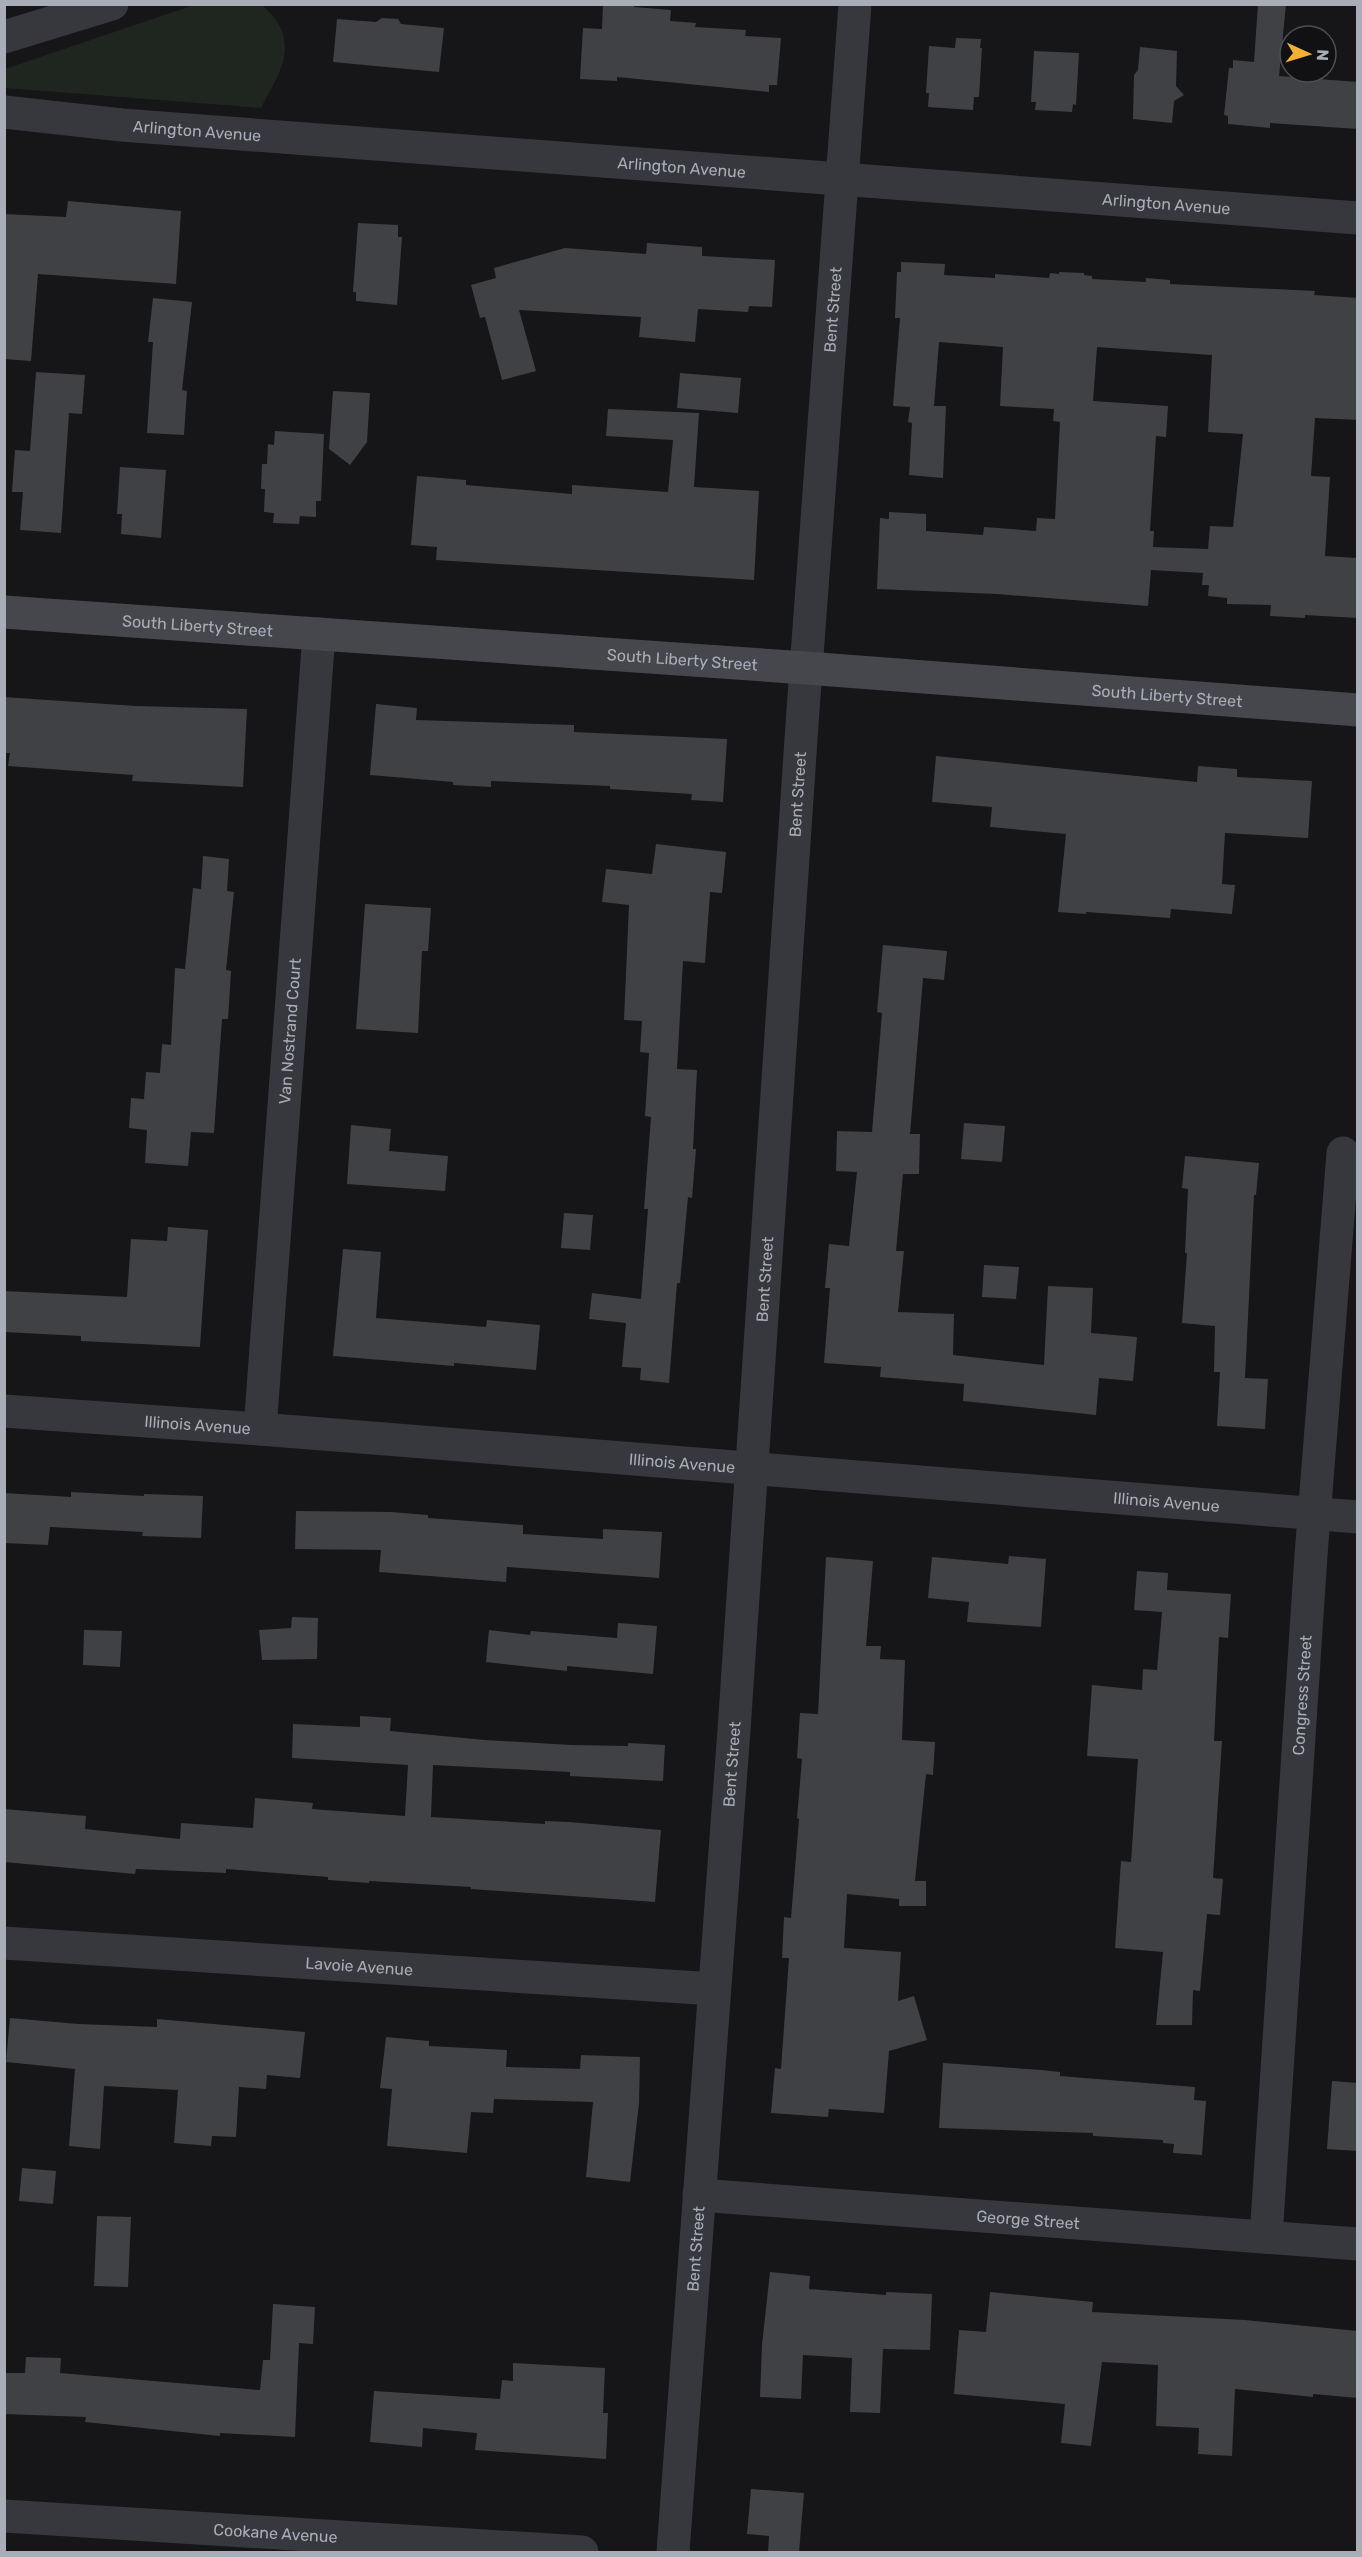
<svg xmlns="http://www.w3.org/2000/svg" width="1362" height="2557" font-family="Rubik,sans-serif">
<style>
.green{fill:#1e261f}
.building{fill:#404145;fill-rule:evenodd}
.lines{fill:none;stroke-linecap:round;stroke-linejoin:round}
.street{stroke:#37383d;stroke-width:33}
.secondary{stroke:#45474d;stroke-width:33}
.labels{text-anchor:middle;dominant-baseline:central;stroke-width:4.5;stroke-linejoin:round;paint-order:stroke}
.street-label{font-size:16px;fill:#a8adb8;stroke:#111113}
</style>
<rect width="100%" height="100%" fill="#161618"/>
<path class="green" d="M 194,5 L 262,5 C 268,11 277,19 280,27 C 294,57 274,82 261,108 L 5,88 L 5,69 Z"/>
<path class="building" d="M 603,4 L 634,4 L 634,7 L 671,10 L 670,21 L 696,23 L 695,27 L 746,30 L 745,36 L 781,38 L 777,85 L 769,85 L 769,92 L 617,77 L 617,81 L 580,79 L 583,28 L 602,29 Z
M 1258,4 L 1286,4 L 1279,76 L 1358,82 L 1358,129 L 1270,123 L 1270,128 L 1228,124 L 1228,116 L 1224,115 L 1229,68 L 1233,68 L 1233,60 L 1254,62 Z
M 382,18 L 398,19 L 401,24 L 444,28 L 439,72 L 333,62 L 337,19 L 376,22 Z
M 956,38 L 981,39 L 980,48 L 982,48 L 979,97 L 974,97 L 973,110 L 928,107 L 929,93 L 926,93 L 929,46 L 955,48 Z
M 1140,47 L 1177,51 L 1176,86 L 1184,95 L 1174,101 L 1172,123 L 1133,119 L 1134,75 L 1138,70 Z
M 1034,51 L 1079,53 L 1076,105 L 1073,104 L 1072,112 L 1035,110 L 1036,102 L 1031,102 Z
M 68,201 L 181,211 L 176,284 L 38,274 L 31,361 L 4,359 L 4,214 L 66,217 Z
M 358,223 L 398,225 L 398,237 L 402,237 L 397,305 L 356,301 L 356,292 L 353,292 Z
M 647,243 L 702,247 L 702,256 L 775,260 L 772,307 L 749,306 L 748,312 L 698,309 L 695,342 L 639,337 L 641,317 L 519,310 L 536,371 L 502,380 L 485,317 L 480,318 L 471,285 L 496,278 L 494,268 L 565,248 L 646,254 Z
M 901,262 L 945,264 L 944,275 L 995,278 L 995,274 L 1049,278 L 1050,273 L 1059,274 L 1059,272 L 1084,273 L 1084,275 L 1092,276 L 1092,279 L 1146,282 L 1146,278 L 1170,280 L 1170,284 L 1315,291 L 1314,295 L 1358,298 L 1358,420 L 1315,418 L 1311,476 L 1330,477 L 1325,556 L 1358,558 L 1358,618 L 1305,615 L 1305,618 L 1270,616 L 1271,605 L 1227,604 L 1227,598 L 1208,596 L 1209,585 L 1202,585 L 1203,573 L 1151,570 L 1148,606 L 997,594 L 877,589 L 880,518 L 889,519 L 889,512 L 926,514 L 926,531 L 983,535 L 984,527 L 1036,531 L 1037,518 L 1055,519 L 1060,422 L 1053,421 L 1054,409 L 1000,406 L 1003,347 L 939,342 L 934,406 L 946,406 L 943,478 L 909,475 L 912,423 L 908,422 L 910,407 L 893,406 L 900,318 L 895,318 L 897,272 L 901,272 ZM 1097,347 L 1212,355 L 1208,432 L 1243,434 L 1233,527 L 1210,526 L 1208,549 L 1153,547 L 1154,531 L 1150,531 L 1156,436 L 1166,437 L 1168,406 L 1093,401 Z
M 153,298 L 192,302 L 182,390 L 187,391 L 184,435 L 147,433 L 153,342 L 148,342 Z
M 36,372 L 85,375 L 82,414 L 69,413 L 61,533 L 20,530 L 23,492 L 12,492 L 15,450 L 30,451 Z
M 680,373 L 741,378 L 738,413 L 677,408 Z
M 333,391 L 370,393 L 367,442 L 350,465 L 329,449 Z
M 608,409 L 699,413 L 694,487 L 759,491 L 754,580 L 436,560 L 437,547 L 411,545 L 417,476 L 466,480 L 466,485 L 572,494 L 572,485 L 668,492 L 673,440 L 606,436 Z
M 275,431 L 324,434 L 321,501 L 316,501 L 316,517 L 300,516 L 299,524 L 273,523 L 274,513 L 264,512 L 265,489 L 261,489 L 262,464 L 267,464 L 268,444 L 274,445 Z
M 120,467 L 166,470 L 161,538 L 121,534 L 122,514 L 117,514 Z
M 4,697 L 136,706 L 247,709 L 243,787 L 132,781 L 133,775 L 8,766 L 10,753 L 4,753 Z
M 376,704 L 417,708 L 416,720 L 574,725 L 574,732 L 727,739 L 723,802 L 691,800 L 692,794 L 610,789 L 610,786 L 491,781 L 491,787 L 453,785 L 453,782 L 370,775 Z
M 936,756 L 1197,782 L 1198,766 L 1237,769 L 1237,777 L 1312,781 L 1308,838 L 1225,833 L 1222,884 L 1235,885 L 1232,914 L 1171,909 L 1170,918 L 1086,912 L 1086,914 L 1058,912 L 1066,834 L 990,827 L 992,807 L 932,802 Z
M 656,844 L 726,852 L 722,893 L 710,892 L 705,963 L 683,961 L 677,1069 L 697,1070 L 693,1149 L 696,1149 L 692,1198 L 688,1197 L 680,1283 L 677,1283 L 669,1383 L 640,1380 L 641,1368 L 622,1367 L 626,1323 L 589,1319 L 592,1293 L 641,1299 L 648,1209 L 644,1209 L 651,1117 L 645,1116 L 649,1053 L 640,1052 L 642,1021 L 624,1020 L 629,905 L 602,902 L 606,869 L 652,874 Z
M 203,856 L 229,859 L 227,891 L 234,892 L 226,970 L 231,971 L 228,1019 L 222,1019 L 214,1133 L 191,1132 L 188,1166 L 145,1163 L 147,1130 L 129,1128 L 131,1098 L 144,1099 L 146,1072 L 160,1073 L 162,1044 L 171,1045 L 175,968 L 185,969 L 193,888 L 201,889 Z
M 365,904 L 431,908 L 428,951 L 422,951 L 418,1033 L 356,1029 Z
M 883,945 L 947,951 L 944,980 L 923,978 L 910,1134 L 920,1134 L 919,1174 L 903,1174 L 896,1251 L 904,1251 L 898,1312 L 954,1314 L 953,1355 L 1044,1365 L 1048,1286 L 1093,1288 L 1091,1333 L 1137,1337 L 1133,1381 L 1099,1378 L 1096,1415 L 963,1401 L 964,1384 L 880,1377 L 881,1367 L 824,1363 L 830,1288 L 825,1288 L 829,1244 L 849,1246 L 857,1172 L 836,1171 L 837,1131 L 872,1132 L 882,1013 L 877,1012 Z
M 964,1123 L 1005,1126 L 1002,1162 L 961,1159 Z
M 351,1125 L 391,1129 L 389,1151 L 448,1156 L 445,1191 L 347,1184 Z
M 1185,1156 L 1259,1163 L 1256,1195 L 1254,1195 L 1245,1378 L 1268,1379 L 1265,1429 L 1217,1426 L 1220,1372 L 1214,1372 L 1215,1326 L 1182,1323 L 1187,1253 L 1185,1253 L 1188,1189 L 1182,1188 Z
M 564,1213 L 593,1215 L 590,1250 L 561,1248 Z
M 168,1227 L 208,1230 L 200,1347 L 81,1341 L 81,1336 L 4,1332 L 4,1291 L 127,1297 L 131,1239 L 167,1241 Z
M 343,1249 L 381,1252 L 376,1318 L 486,1327 L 487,1320 L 540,1325 L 536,1370 L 454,1363 L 454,1366 L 333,1356 Z
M 984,1265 L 1019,1267 L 1016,1299 L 982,1297 Z
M 71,1492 L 144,1496 L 144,1494 L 203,1496 L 201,1538 L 142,1536 L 143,1532 L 50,1527 L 48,1545 L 4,1543 L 4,1493 L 71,1497 Z
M 296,1511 L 391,1512 L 428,1515 L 428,1518 L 523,1525 L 523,1534 L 603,1539 L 603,1529 L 662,1532 L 659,1578 L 507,1567 L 506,1582 L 379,1572 L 381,1550 L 295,1549 Z
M 1009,1556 L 1046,1559 L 1041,1627 L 967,1622 L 969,1602 L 928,1598 L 932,1557 L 1008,1564 Z
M 826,1557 L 873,1561 L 866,1646 L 881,1646 L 880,1659 L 905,1660 L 902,1740 L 935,1742 L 933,1775 L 926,1774 L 915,1881 L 926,1881 L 926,1906 L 899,1906 L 899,1899 L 847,1894 L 844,1948 L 901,1952 L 898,2001 L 914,1996 L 927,2040 L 889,2051 L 884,2113 L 829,2109 L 828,2117 L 771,2113 L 775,2068 L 781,2069 L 789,1958 L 782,1958 L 784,1917 L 791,1918 L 799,1819 L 797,1818 L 802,1759 L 797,1758 L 800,1713 L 818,1714 Z
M 1137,1571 L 1168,1573 L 1167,1590 L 1231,1594 L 1228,1638 L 1219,1637 L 1214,1741 L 1222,1741 L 1213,1878 L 1223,1879 L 1220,1915 L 1207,1914 L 1200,1991 L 1193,1990 L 1192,2025 L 1156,2025 L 1163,1952 L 1115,1948 L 1121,1861 L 1131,1862 L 1138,1759 L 1087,1756 L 1092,1685 L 1142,1690 L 1143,1669 L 1157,1670 L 1162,1612 L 1134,1610 Z
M 292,1617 L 318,1618 L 317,1659 L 262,1660 L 259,1630 L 291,1628 Z
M 618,1623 L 657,1626 L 653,1674 L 567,1666 L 567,1671 L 486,1662 L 489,1630 L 530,1635 L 531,1631 L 617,1638 Z
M 84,1630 L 122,1631 L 120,1667 L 83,1665 Z
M 360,1716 L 391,1718 L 390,1731 L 485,1740 L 571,1745 L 628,1746 L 628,1743 L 665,1745 L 663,1781 L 570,1776 L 570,1772 L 433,1765 L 431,1817 L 545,1824 L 545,1821 L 569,1822 L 661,1830 L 655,1902 L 471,1889 L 471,1887 L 369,1881 L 369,1883 L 328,1880 L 328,1877 L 226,1869 L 226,1873 L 136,1869 L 135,1874 L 4,1862 L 4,1809 L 86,1816 L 85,1829 L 180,1839 L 181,1823 L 253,1828 L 255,1798 L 313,1803 L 312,1809 L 405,1816 L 408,1765 L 292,1758 L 293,1724 L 360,1727 Z
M 10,2018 L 78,2024 L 157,2027 L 157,2019 L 305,2032 L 300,2078 L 267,2075 L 266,2089 L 239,2087 L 236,2137 L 212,2136 L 211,2146 L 174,2143 L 178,2090 L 104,2086 L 100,2149 L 69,2146 L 75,2069 L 6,2062 Z
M 386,2037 L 429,2041 L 429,2046 L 507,2050 L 506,2067 L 580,2069 L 581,2055 L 640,2057 L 639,2103 L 630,2182 L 586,2177 L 593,2102 L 494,2099 L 493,2113 L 471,2112 L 467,2153 L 387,2146 L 392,2089 L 380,2088 Z
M 943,2063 L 1041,2070 L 1060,2072 L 1060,2076 L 1195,2087 L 1194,2100 L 1206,2101 L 1202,2155 L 1173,2153 L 1174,2144 L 1163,2143 L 1163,2140 L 1093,2136 L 1093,2133 L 939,2128 Z
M 1332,2081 L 1358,2083 L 1358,2151 L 1327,2149 Z
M 22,2168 L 56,2171 L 53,2204 L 19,2201 Z
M 97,2216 L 131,2217 L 128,2287 L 94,2286 Z
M 770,2272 L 810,2276 L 809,2289 L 886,2295 L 886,2292 L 932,2294 L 930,2350 L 883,2349 L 880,2413 L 850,2412 L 852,2358 L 803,2355 L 801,2399 L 760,2397 L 762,2345 Z
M 990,2292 L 1093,2302 L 1092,2312 L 1245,2320 L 1358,2331 L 1358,2398 L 1313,2394 L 1313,2397 L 1235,2389 L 1232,2456 L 1198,2454 L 1199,2428 L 1156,2426 L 1158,2365 L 1102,2362 L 1091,2446 L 1061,2443 L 1065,2404 L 954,2394 L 959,2330 L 986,2332 Z
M 273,2304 L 315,2307 L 313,2344 L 299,2343 L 295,2437 L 220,2433 L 220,2436 L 85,2422 L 86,2417 L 4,2414 L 6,2373 L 25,2373 L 26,2357 L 61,2358 L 60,2373 L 260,2390 L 263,2360 L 270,2360 Z
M 513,2363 L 605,2368 L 603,2413 L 608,2413 L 606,2459 L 475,2450 L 477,2433 L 423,2428 L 422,2447 L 370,2442 L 374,2391 L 500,2399 L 502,2380 L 513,2381 Z
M 751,2489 L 804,2493 L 799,2553 L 768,2553 L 769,2536 L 747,2534 Z"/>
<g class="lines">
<g class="street">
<path d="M 4,37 L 112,4"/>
<path id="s1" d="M 4,112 L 122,125 L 1358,218"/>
<path id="s2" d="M 4,1411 L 260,1429 L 1358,1517"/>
<path id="s3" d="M 260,1429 L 319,634"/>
<path id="s4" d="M 4,1943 L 714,1989"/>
<path id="s5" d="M 699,2195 L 1358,2244"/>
<path id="s6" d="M 1266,2237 L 1311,1555 L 1343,1153"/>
<path id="s7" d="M 4,2516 L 582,2552"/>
<path id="s8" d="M 673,2552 L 734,1730 L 803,710 L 855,4"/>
</g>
<path class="secondary" id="s9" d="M 4,612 L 806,668 L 1358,710"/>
</g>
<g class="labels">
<g class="street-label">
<text stroke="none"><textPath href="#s1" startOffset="194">Arlington Avenue</textPath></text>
<text stroke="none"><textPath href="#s1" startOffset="680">Arlington Avenue</textPath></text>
<text stroke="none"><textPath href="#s1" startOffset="1166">Arlington Avenue</textPath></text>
<text stroke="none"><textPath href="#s8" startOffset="2248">Bent Street</textPath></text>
<text stroke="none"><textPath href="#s9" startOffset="194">South Liberty Street</textPath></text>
<text stroke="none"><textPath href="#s9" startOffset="680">South Liberty Street</textPath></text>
<text stroke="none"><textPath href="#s9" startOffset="1166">South Liberty Street</textPath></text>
<text stroke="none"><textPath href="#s8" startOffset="1762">Bent Street</textPath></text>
<text stroke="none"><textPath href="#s3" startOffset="399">Van Nostrand Court</textPath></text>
<text stroke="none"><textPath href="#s8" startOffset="1276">Bent Street</textPath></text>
<text stroke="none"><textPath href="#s2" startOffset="194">Illinois Avenue</textPath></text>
<text stroke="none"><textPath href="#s2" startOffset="680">Illinois Avenue</textPath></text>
<text stroke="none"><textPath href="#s2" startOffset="1166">Illinois Avenue</textPath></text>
<text stroke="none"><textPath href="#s6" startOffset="543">Congress Street</textPath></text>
<text stroke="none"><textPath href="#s8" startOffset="790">Bent Street</textPath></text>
<text stroke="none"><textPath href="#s4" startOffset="356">Lavoie Avenue</textPath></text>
<text stroke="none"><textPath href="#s5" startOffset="330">George Street</textPath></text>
<text stroke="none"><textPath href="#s8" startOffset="304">Bent Street</textPath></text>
<text stroke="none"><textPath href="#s7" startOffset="272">Cookane Avenue</textPath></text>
</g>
</g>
<rect width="1362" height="2557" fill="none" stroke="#a8adb8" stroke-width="12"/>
<g transform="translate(1308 54) rotate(94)"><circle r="28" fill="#111113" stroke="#4d4f55" stroke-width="1.5"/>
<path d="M0-4.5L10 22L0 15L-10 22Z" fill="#f2b134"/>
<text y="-9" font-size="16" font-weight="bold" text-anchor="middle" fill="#a8adb8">N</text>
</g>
</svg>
